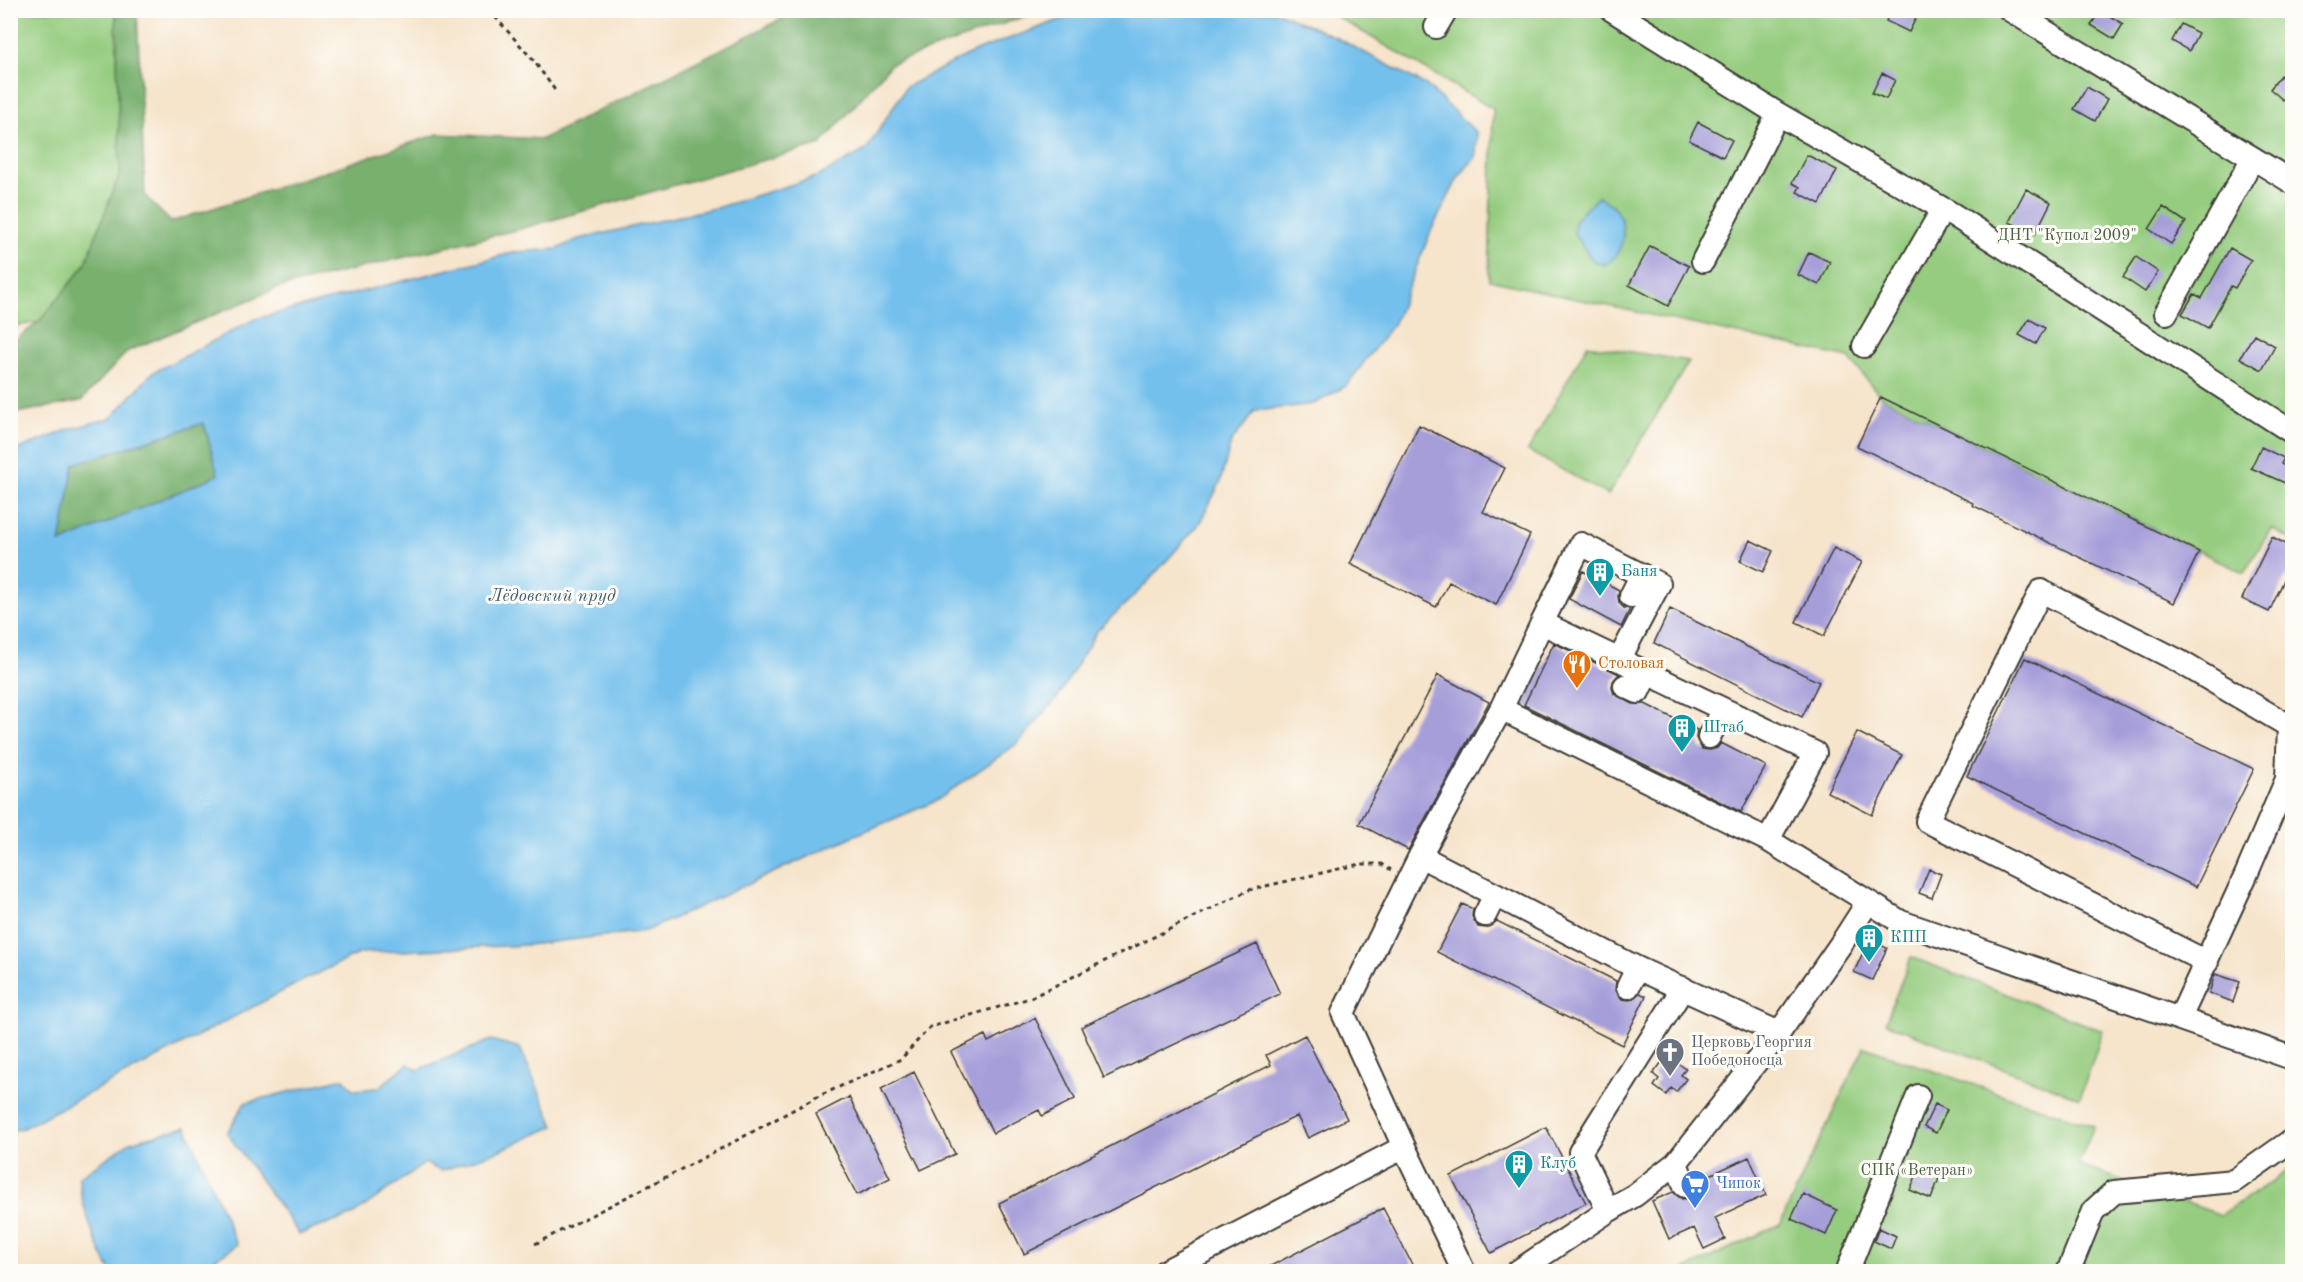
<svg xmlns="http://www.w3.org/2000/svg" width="2303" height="1282" font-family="'Old Standard TT',serif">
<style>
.green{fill:#95cc7f;stroke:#58744e;stroke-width:1.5}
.forest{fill:#78b06e;stroke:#4a6645;stroke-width:1.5}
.water{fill:#73c0ed;stroke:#486e84;stroke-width:1.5;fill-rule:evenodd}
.building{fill:#a69ed9}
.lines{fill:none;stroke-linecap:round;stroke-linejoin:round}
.minor-casing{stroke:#3d3a36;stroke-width:26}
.path{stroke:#3d3a36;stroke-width:3;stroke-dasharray:4.5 4.5;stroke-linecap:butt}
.minor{stroke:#fff;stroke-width:22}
.labels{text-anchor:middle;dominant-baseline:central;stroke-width:6;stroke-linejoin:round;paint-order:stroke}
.park-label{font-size:16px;fill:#4c6244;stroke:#fdfcf7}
.culture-label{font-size:16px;fill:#0d838f;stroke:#fdfcf7;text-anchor:start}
.food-label{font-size:16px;fill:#c56008;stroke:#fdfcf7;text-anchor:start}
.worship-label{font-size:16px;fill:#5b616d;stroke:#fdfcf7;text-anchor:start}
.shop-label{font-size:16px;fill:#366cbe;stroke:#fdfcf7;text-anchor:start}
.water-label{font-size:18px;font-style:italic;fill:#3f5e70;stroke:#fdfcf7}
</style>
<rect width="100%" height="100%" fill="#fdfcf7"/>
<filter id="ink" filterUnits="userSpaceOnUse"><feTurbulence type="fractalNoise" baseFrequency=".0167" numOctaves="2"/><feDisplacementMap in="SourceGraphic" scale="12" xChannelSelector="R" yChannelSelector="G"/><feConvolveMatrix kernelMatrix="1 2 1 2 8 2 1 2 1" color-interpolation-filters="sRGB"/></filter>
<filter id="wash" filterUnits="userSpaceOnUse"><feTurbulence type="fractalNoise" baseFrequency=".008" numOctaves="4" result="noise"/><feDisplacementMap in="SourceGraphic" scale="24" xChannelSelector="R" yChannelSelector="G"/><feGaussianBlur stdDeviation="1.35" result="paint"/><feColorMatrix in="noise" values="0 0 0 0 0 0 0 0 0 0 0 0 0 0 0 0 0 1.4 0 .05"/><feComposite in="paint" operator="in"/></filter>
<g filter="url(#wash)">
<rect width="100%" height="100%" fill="#f6e4cb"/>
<path class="green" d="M 11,11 L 116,11 L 120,173 L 85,265 L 39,322 L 11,327 Z
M 1327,11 L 2292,11 L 2292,540 L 2271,529 L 2244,573 L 1881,397 L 1849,358 L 1489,280 L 1493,109 Z
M 1587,345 L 1689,361 L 1608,495 L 1528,451 Z
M 1911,957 L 2103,1031 L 2080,1098 L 1885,1023 Z
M 1864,1047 L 2094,1126 L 2078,1165 L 2221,1215 L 2292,1168 L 2292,1271 L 1680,1272 L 1780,1224 Z"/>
<path class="forest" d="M 116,11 L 137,11 L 145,196 L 171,222 L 438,134 L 542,139 L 797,11 L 1040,11 L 891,64 L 821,144 L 520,229 L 278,288 L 128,351 L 81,401 L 11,414 L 11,343 L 39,322 L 85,265 L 120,173 Z
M 204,423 L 219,475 L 60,543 L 74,464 Z"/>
<path class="water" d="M 1093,10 L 1276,11 L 1335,37 L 1426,85 L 1477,133 L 1476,156 L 1458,178 L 1431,231 L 1394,323 L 1346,386 L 1314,404 L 1255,411 L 1231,442 L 1220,483 L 1199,524 L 1145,585 L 1097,631 L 1058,697 L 1018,743 L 936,801 L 851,837 L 646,931 L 527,945 L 360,953 L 304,980 L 23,1128 L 11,1131 L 11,452 L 70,429 L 111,418 L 152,373 L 255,319 L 516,252 L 557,249 L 579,239 L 719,207 L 819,176 L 866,150 L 906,87 L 973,52 L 1073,15 ZM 204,423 L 218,475 L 60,543 L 74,464 Z
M 1598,197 C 1603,200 1610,202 1614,207 C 1629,226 1625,254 1604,265 L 1593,261 L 1574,234 L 1575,220 Z
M 491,1040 L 520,1048 L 554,1126 L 501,1150 L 441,1171 L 425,1163 L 351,1216 L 299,1234 L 227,1133 L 245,1103 L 343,1078 L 354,1090 L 378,1088 L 408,1064 L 418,1070 Z
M 186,1127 L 237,1245 L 196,1271 L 111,1271 C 98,1251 79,1200 79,1177 L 130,1142 Z"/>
<g id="blocks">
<path class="building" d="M 1891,10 L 1920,10 L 1909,32 L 1886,21 Z
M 2100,10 L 2123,24 L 2114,39 L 2091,25 Z
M 2181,24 L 2198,33 L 2189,51 L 2172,41 Z
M 1882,73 L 1895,80 L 1886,99 L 1872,93 Z
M 2282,74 L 2292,83 L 2292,88 L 2283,100 L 2270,89 Z
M 2087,87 L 2107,99 L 2095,121 L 2074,109 Z
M 1698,122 L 1732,140 L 1723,157 L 1689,140 Z
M 1807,155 L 1837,170 L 1820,204 L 1797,192 L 1800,187 L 1792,183 Z
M 2026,189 L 2051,202 L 2035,234 L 2009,222 Z
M 2163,207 L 2186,222 L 2171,244 L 2149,229 Z
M 1650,246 L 1689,266 L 1668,306 L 1629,285 Z
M 2230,248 L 2251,260 L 2235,288 L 2231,286 L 2208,328 L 2182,314 L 2194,294 L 2202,298 Z
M 1809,252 L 1830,262 L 1819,285 L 1798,275 Z
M 2136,257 L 2158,272 L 2145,292 L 2123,277 Z
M 2029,319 L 2045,328 L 2036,344 L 2019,335 Z
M 2254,334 L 2275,346 L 2262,370 L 2240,358 Z
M 1881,397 L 2199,552 L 2174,603 L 1972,505 L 1973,503 L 1857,446 Z
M 1419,425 L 1505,468 L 1483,512 L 1530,535 L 1496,605 L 1449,582 L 1436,607 L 1350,564 Z
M 2261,447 L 2284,458 L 2281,464 L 2292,470 L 2292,486 L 2251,468 Z
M 2272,537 L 2292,547 L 2292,563 L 2269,612 L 2242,599 Z
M 1750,540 L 1773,551 L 1763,572 L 1740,561 Z
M 1834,548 L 1862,562 L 1824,636 L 1796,622 Z
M 1583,571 L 1619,590 L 1618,596 L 1619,603 L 1624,608 L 1630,609 L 1621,627 L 1569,599 Z
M 1670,609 L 1819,682 L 1802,717 L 1654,643 Z
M 1554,643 L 1619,674 L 1613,681 L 1612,688 L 1614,694 L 1633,704 L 1645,704 L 1697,730 L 1696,738 L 1702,749 L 1710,750 L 1717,748 L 1721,743 L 1766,766 L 1741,812 L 1524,705 Z
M 2025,658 L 2254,769 L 2196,887 L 1967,776 Z
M 1438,675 L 1489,702 L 1408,850 L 1359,824 Z
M 1857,732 L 1902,755 L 1872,815 L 1827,792 Z
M 1929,869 L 1941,874 L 1932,898 L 1919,893 Z
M 1462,904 L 1473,909 L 1472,916 L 1478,927 L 1486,928 L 1497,921 L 1616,981 L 1615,989 L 1622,999 L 1630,1000 L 1640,993 L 1646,996 L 1622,1045 L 1437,952 Z
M 1869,940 L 1887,948 L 1872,980 L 1854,972 Z
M 1257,944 L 1280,994 L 1104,1078 L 1081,1027 Z
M 2215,974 L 2240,982 L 2233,1002 L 2209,993 Z
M 1035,1018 L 1075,1099 L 1042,1116 L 1039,1110 L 993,1133 L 951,1052 L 985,1035 L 988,1042 Z
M 1305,1035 L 1347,1119 L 1308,1138 L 1297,1116 L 1024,1254 L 999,1203 L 1271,1065 L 1266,1055 Z
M 1673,1060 L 1686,1069 L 1681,1075 L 1686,1079 L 1676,1092 L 1671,1088 L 1666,1095 L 1654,1086 L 1659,1079 L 1653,1074 L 1662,1062 L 1669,1066 Z
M 914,1072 L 955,1154 L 921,1170 L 881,1089 Z
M 849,1097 L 890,1178 L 857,1195 L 816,1114 Z
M 1935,1104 L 1947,1110 L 1936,1133 L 1924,1127 Z
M 1546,1127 L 1586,1203 L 1491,1253 L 1451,1176 Z
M 1749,1157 L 1766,1195 L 1715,1218 L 1725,1239 L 1704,1249 L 1694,1228 L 1669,1239 L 1652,1201 L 1673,1192 L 1682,1199 L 1690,1198 L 1698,1189 L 1697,1181 Z
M 1920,1167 L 1940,1176 L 1931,1199 L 1910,1190 Z
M 1803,1194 L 1837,1210 L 1826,1235 L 1791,1219 Z
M 1383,1208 L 1416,1272 L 1259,1272 Z
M 1879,1228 L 1896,1236 L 1891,1249 L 1874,1241 Z"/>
</g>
</g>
<g filter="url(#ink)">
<use href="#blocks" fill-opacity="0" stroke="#3d3a36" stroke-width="1.5"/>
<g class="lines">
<g class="minor-casing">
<path id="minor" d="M 1612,10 L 1778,114 L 1952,214 L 2292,432
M 2010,10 L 2292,182
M 1436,27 L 1446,10
M 1703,261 L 1778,114
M 2166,313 L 2253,158
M 1864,346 L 1943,209
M 1631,596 L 1641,576
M 1542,623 L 1581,544 L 1659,584 L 1619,660
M 1625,686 L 1638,692 L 1647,673
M 1501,709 L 1542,623 L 1815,753 L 1768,840
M 1709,737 L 1723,710
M 1420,856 L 1637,968 L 1779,1033 L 1676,1163 L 1635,1195 L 1608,1211 L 1517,1272
M 1485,915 L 1495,895
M 1628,987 L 1637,968
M 2180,1018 L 2246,875 L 2287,779 L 2289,726 L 2177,660 L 2041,591 L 1927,821 L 2207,962
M 1779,1033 L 1843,941 L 1868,902
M 1404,1147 L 1464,1272
M 1676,1163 L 1685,1186
M 1608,1211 L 1580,1152 L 1683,988
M 1164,1272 L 1404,1147 L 1343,1013 L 1420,856 L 1501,709 L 1768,840 L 1901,922 L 2292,1058
M 1847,1272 L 1918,1096
M 2068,1272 L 2093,1211 L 2114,1192 L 2234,1181 L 2292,1140"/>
</g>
<path class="path" d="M 489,10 L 534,61 L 557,93
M 535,1244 L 713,1153 L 819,1096 L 901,1059 L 930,1027 L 1030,998 L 1249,890 L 1360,864 L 1382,864 L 1391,870"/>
<use href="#minor" class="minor"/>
</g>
</g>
<defs>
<g id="building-pin" transform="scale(1.5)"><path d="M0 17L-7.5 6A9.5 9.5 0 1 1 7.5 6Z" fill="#0f9aa8" stroke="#fdfcf7"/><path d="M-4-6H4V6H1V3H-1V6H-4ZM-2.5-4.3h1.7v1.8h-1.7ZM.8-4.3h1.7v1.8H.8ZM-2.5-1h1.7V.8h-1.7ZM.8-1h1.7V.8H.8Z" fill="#fff"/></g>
<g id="restaurant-pin" transform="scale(1.5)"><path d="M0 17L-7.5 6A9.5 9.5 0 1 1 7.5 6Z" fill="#e8710a" stroke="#fdfcf7"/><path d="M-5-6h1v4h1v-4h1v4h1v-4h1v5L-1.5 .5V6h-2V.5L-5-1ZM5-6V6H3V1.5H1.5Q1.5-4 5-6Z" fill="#fff"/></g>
<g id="church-pin" transform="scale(1.5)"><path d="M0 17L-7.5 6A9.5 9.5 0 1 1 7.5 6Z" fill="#6b7280" stroke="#fdfcf7"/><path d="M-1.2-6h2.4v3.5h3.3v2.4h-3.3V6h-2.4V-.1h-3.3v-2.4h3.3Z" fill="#fff"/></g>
<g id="supermarket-pin" transform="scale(1.5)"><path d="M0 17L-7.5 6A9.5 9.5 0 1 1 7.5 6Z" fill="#3f7fe0" stroke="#fdfcf7"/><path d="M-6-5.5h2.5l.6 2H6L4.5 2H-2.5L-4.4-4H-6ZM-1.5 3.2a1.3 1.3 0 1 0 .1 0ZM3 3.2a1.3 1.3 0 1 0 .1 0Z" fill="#fff"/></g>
</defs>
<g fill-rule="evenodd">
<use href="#building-pin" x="1600" y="572"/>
<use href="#restaurant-pin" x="1577" y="664"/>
<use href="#building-pin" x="1682" y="728"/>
<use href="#building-pin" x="1869" y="938"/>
<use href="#church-pin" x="1670" y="1052"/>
<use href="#building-pin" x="1519" y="1164"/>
<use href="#supermarket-pin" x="1695" y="1184"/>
</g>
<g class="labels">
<g class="park-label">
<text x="2067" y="236">ДНТ "Купол 2009"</text>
<text x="1917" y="1171">СПК «Ветеран»</text>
</g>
<g class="culture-label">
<text x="1621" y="572">Баня</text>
<text x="1703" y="728">Штаб</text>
<text x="1890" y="938">КПП</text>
<text x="1540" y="1164">Клуб</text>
</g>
<g class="food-label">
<text x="1598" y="664">Столовая</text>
</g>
<g class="worship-label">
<text x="1691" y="1043">Церковь Георгия<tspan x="1691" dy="18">Победоносца</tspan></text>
</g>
<g class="shop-label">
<text x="1716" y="1184">Чипок</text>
</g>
<g class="water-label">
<text x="552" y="596">Лёдовский пруд</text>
</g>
</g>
<rect width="2303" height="1282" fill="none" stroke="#fdfcf7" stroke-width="36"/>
</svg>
